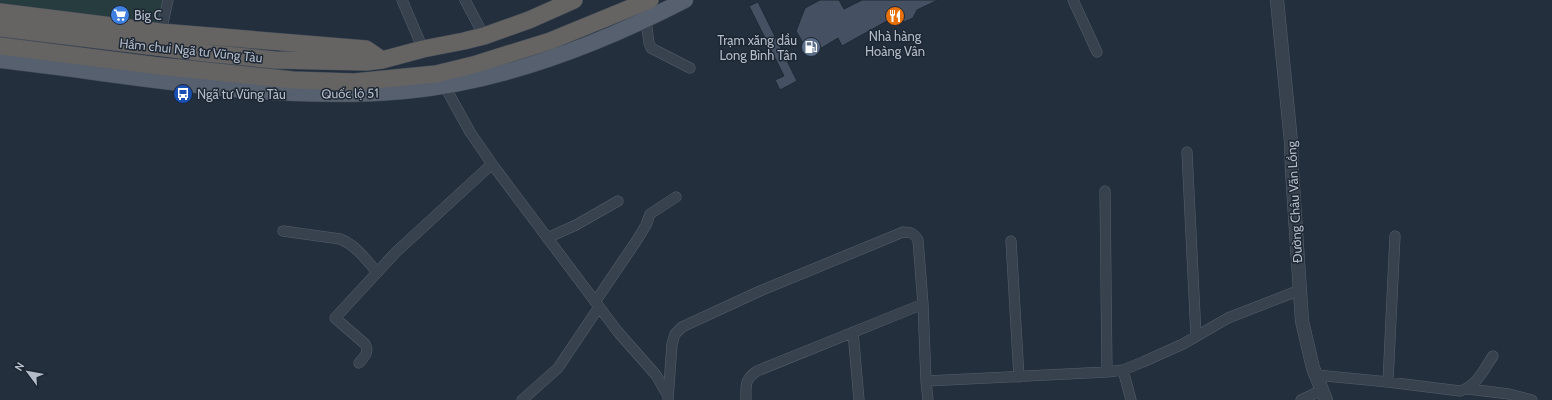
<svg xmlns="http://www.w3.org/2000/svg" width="1552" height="400" font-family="Cabin,sans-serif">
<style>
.green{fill:#263c3f}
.building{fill:#455162;stroke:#1f2835}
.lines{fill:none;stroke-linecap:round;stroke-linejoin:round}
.minor-casing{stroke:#565f6c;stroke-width:11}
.tertiary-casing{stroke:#565f6c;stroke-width:14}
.primary-casing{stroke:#414a57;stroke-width:17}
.trunk-casing{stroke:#434c59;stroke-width:18}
.minor{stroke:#38414e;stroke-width:10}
.tertiary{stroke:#38414e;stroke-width:13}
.primary{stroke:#56606e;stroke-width:16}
.trunk{stroke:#656462;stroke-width:17}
.labels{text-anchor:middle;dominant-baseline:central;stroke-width:3;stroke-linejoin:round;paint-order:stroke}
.poi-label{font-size:13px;fill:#b4bcc9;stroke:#1d2633;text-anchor:start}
.street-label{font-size:13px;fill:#b4bcc9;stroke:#1d2633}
</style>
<rect width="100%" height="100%" fill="#242f3e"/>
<path class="green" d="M 0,0 L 164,0 L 158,26 L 0,4 Z"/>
<path class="building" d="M 820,0 L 839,0 L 844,9 L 862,0 L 938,0 L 917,10 L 913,18 L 904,22 L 900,15 L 895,25 L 887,21 L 842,46 L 838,38 L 810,55 L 796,31 L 805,8 Z
M 758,2 L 797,81 L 780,90 L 775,80 L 784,76 L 749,6 Z"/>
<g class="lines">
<g class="minor-casing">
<path id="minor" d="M 402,0 L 423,49
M 465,0 L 484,36
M 1073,0 L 1097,52
M 646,21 L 649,43 L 651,48 L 690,68
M 161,32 L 168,0
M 444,85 L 470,132 L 492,164 L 618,332 L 656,375 L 668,396
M 1187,152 L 1196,336
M 1105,191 L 1107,372
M 283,231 L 340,239 C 356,245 366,260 377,272
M 547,238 L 576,225 L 618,201
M 1011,241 L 1019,377
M 595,302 L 637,240 L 646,225 L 650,214 L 676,197
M 853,332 L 859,400
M 359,363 C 364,357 370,352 365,344 L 335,318 L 396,252 L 492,164
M 1123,370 L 1131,400
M 1316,375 L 1388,382 L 1460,391 C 1477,386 1484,369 1493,356
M 926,381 L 1107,372 L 1123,370 L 1143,362 L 1183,344 L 1228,318 L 1300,290
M 1388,382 L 1395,236
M 1468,389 L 1509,394 L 1532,400
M 522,400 L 558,368 L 599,307
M 668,400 L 672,344 L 675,334 L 682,327 L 760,291 L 903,232 C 910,232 914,233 918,240 L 923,304 L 926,381 L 928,400
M 746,400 C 746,385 744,380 757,371 L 923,304
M 1301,400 L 1322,390"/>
</g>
<g class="tertiary-casing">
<path id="tertiary" d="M 1277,0 L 1291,142 L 1292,171 L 1302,321 L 1313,368 L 1326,400"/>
</g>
<g class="primary-casing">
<path id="primary" d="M 0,60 C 134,75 269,103 404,91 C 503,82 598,45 685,0"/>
</g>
<g class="trunk-casing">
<path id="trunk" d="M 0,12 L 161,32 L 366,49 L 382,60
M 0,28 L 206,53 L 275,60 L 366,62 L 382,60 L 423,49 L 464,41 L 484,36 L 529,20 L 574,0
M 0,46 L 159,66 L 255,76 L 293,80 L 354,82 L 436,74 L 473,65 L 550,41 L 650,0"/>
</g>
<use href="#minor" class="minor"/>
<use href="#tertiary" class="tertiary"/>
<use href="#primary" class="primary"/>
<use href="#trunk" class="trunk"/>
</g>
<defs>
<g id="supermarket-disc" transform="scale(1)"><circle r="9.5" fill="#3f7fe0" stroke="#1d2633"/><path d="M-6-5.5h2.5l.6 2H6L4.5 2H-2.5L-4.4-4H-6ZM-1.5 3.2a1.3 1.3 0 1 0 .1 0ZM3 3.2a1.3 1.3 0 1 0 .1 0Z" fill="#fff"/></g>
<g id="restaurant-disc" transform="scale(1)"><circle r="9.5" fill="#e8710a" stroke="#1d2633"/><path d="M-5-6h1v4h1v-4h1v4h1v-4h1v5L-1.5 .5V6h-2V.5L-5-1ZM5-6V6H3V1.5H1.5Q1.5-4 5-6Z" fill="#fff"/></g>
<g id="fuel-disc" transform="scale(1)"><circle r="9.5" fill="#5c6f8a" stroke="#1d2633"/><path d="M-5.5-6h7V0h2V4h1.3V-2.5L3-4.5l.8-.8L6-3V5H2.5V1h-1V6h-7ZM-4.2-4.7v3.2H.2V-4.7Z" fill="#fff"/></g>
<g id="bus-disc" transform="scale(1)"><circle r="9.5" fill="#1a4fb4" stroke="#1d2633"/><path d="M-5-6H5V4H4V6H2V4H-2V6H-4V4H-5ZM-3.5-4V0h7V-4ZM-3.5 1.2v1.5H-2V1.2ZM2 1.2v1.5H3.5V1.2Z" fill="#fff"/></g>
</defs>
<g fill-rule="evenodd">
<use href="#supermarket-disc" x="120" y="15"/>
<use href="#restaurant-disc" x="895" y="16"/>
<use href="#fuel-disc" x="811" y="47"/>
<use href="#bus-disc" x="183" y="94"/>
</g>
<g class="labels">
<g class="poi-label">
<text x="134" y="15">Big C</text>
<text x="895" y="36" text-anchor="middle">Nhà hàng<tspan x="895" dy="15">Hoàng Vân</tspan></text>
<text x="797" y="40" text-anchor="end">Trạm xăng dầu<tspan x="797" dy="15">Long Bình Tân</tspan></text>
<text x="197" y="94">Ngã tư Vũng Tàu</text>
</g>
<g class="street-label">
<text transform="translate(191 50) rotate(6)">Hầm chui Ngã tư Vũng Tàu</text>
<text transform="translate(350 93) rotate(-1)">Quốc lộ 51</text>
<text transform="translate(1294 202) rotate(-93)">Đường Châu Văn Lồng</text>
</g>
</g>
<g transform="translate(28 372) rotate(302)" stroke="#1d2633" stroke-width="3" paint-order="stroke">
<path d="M0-3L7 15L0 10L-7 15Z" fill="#b4bcc9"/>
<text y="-6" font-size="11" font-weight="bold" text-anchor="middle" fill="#b4bcc9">N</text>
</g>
</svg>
